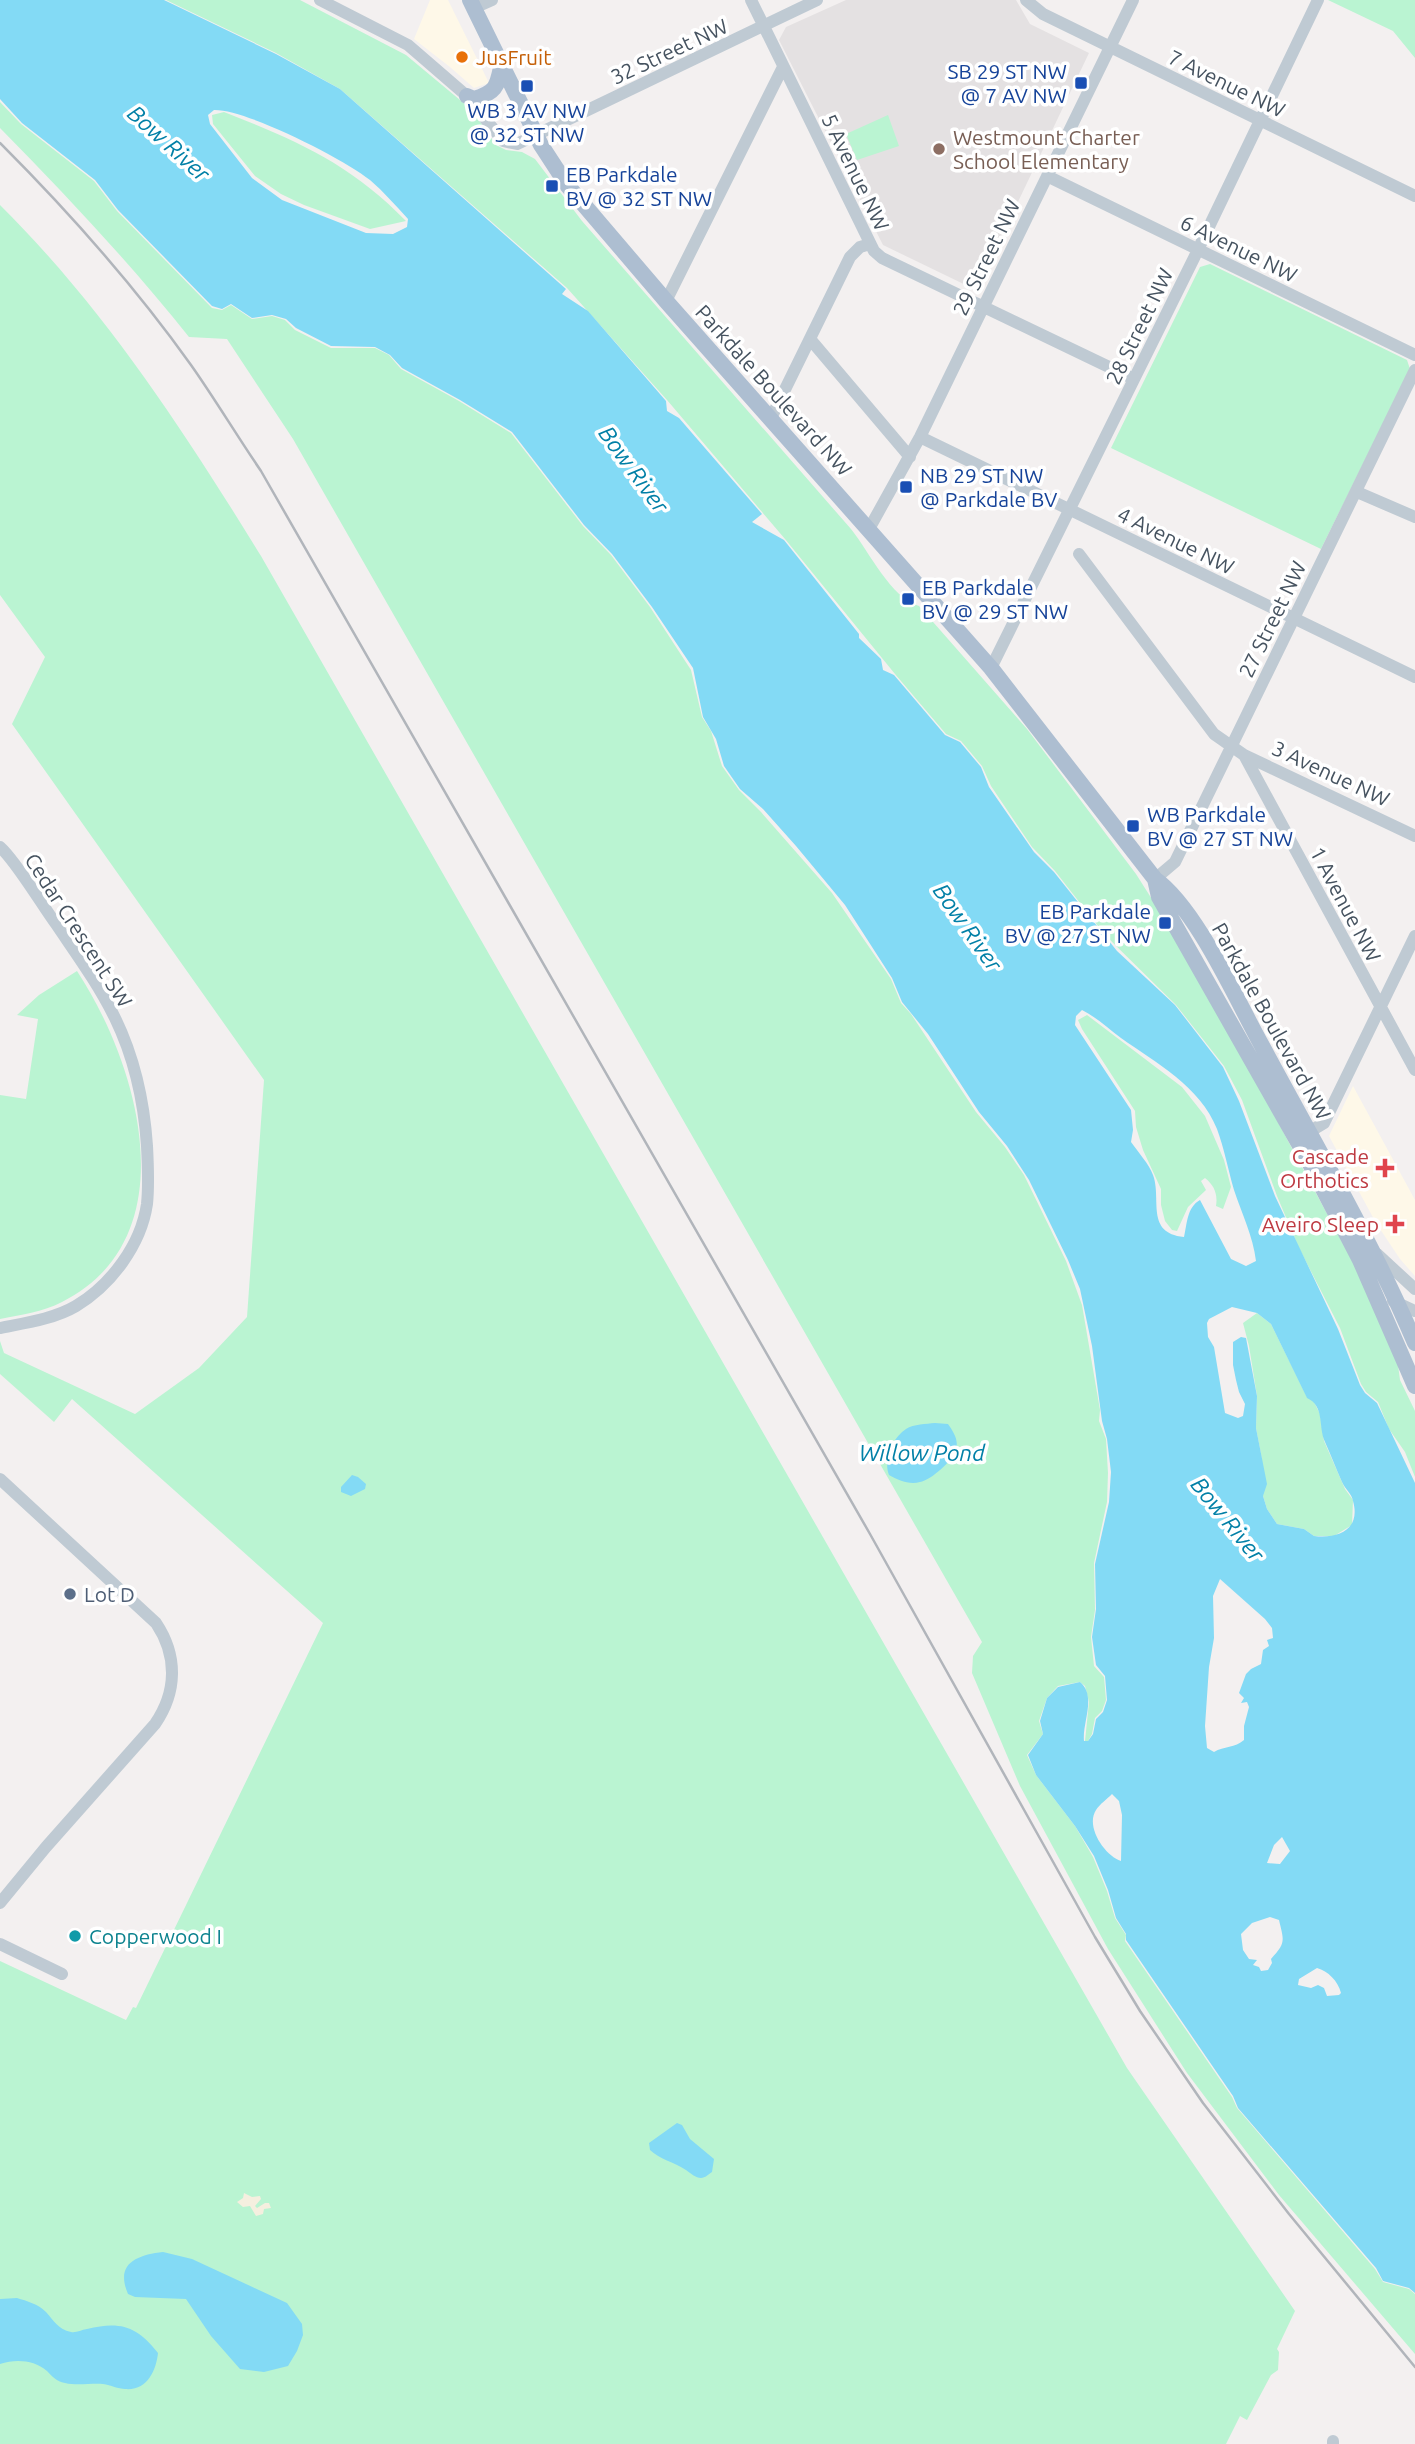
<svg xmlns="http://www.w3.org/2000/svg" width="1415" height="2444" font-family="Ubuntu,sans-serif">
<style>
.commercial{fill:#fef8e8}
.education{fill:#e4e1e2}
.green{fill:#baf4d2}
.sand{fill:#f5efdf}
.water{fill:#83daf5;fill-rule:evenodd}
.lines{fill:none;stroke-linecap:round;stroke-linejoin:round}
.minor{stroke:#bfcad3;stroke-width:12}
.major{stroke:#adbed1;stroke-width:16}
.rail{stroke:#b1b5bb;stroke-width:2.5}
.food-dot{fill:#e8710a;stroke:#fff;stroke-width:2.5}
.transit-dot{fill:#1a4fb4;stroke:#fff;stroke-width:2.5}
.education-dot{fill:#8d6e63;stroke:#fff;stroke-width:2.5}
.health-dot{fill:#e0444e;stroke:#fff;stroke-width:2.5}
.service-dot{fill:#5c6f8a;stroke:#fff;stroke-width:2.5}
.culture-dot{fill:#0f9aa8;stroke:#fff;stroke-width:2.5}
.labels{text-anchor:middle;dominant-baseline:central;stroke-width:7;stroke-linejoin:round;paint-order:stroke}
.street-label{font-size:21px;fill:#465360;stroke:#fff}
.food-label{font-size:21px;fill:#c56008;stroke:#fff;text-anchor:start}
.transit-label{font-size:21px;fill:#164399;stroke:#fff;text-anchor:start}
.education-label{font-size:21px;fill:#785e54;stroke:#fff;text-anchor:start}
.health-label{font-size:21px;fill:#be3a42;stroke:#fff;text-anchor:end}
.service-label{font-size:21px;fill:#4e5e75;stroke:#fff;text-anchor:start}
.culture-label{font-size:21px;fill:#0d838f;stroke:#fff;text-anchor:start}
.water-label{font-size:23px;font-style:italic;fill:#0280a7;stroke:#fff}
</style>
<rect width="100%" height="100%" fill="#f3f0f0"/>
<path class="commercial" d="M 430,0 L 448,0 L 489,83 L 474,88 L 450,67 L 414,39 Z
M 1353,1086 L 1415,1200 L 1415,1276 L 1400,1259 L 1376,1223 L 1329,1136 Z"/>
<path class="education" d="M 846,0 L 1016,0 L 1030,24 L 1089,53 L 976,290 L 883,245 L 779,40 L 786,27 Z"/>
<path class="green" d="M 166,0 L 300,0 L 406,55 L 472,110 L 496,145 L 506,150 L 522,152 L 535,159 L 582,221 L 851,529 C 870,553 891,598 919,606 L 1027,729 L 1136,874 L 1169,926 L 1242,1055 L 1363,1281 L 1398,1365 L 1400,1380 L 1415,1411 L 1415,1477 L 1405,1452 L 1389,1429 L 1378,1402 L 1366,1392 L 1361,1384 L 1340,1328 L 1298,1246 L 1277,1196 L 1242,1100 L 1224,1066 L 1176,1005 L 1105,935 L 1055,871 L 1032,847 L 991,786 L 982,766 L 961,741 L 946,734 L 895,674 L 785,539 L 667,400 L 567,288 L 340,89 L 276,53 Z
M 1328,0 L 1415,0 L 1415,58 L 1393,31 Z
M 0,102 L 21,124 L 94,181 L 117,211 L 212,308 L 222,310 L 231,305 L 252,319 L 272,316 L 285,320 L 295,330 L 331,348 L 375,348 L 389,355 L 401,369 L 459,401 L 511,433 L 583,526 L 611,555 L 650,607 L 691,670 L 702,717 L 711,731 L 722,766 L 739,790 L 761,812 L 832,893 L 891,979 L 901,1003 L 911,1014 L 976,1112 L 1005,1147 L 1024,1175 L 1066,1261 L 1082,1305 L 1100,1410 L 1099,1421 L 1106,1439 L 1108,1473 L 1107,1502 L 1094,1563 L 1095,1610 L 1091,1637 L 1094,1666 L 1104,1677 L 1106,1700 L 1102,1711 L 1095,1718 L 1092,1734 L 1088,1741 L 1085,1741 L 1089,1702 L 1085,1686 L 1080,1682 L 1058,1686 L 1047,1698 L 1039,1721 L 1043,1734 L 1027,1755 L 1036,1775 L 1075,1826 L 1093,1857 L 1107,1891 L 1115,1918 L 1126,1935 L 1125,1941 L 1232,2097 L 1237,2108 L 1375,2269 L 1383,2282 L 1409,2289 L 1415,2294 L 1415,2354 L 1279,2195 L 1187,2073 L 1108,1949 L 1020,1786 L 972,1673 L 973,1656 L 982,1642 L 293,439 L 227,339 L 189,337 C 130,263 66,195 0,128 Z
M 224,112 C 296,140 351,164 406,221 L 370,229 L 304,205 L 281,194 L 255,176 L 213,124 L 212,115 Z
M 888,115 L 899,146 L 857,160 L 846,134 Z
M 0,205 C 104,308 184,431 261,556 L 1127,2068 L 1295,2311 L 1277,2349 L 1279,2352 L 1278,2370 L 1271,2375 L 1247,2420 L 1240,2416 L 1226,2444 L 0,2444 L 0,1961 L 126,2020 L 133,2007 L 136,2008 L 323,1623 L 72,1399 L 54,1422 L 0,1374 L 0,1341 L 4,1353 L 135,1414 L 199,1368 L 247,1317 L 264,1080 L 12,724 L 45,657 L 0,595 Z
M 1210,264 L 1407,360 L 1410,369 L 1321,549 L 1111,448 L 1200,267 Z
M 77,971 C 139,1065 189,1238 62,1302 C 43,1312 20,1315 0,1319 L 0,1095 L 26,1099 L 38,1019 L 17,1015 L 39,995 Z
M 1087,1015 L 1182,1087 L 1205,1116 L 1224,1160 L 1231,1187 L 1223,1209 L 1216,1206 C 1218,1194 1214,1185 1205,1178 L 1201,1181 L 1206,1190 L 1188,1207 L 1177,1231 L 1172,1230 L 1165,1221 L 1161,1205 L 1161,1189 L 1143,1150 L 1136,1127 L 1135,1111 L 1082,1029 L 1078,1020 Z
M 1257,1313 L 1271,1324 L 1307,1397 L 1313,1400 L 1320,1414 L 1324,1441 L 1345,1489 L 1353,1500 L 1352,1525 L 1334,1536 L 1314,1536 L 1304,1529 L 1277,1524 L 1267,1509 L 1263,1496 L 1264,1479 L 1261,1454 L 1256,1428 L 1257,1396 L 1249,1346 L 1243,1323 Z"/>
<path class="sand" d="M 244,2193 L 252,2197 L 260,2196 L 261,2199 L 255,2206 L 257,2208 L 265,2203 L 269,2203 L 271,2208 L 264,2209 L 263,2214 L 256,2216 L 250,2206 L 243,2207 L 237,2202 L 243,2198 Z"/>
<path class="water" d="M 0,0 L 164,0 L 276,54 L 340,89 L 566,289 L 562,294 L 588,311 L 666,401 L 667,411 L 679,418 L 762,514 L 752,522 L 784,540 L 859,634 L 859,638 L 881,659 L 883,670 L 894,675 L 945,735 L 960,742 L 981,767 L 989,787 L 1034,852 L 1054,872 L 1117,951 L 1175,1005 L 1223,1067 L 1239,1101 L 1275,1196 L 1338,1329 L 1360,1385 L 1365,1393 L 1377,1403 L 1415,1483 L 1415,2293 L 1409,2288 L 1383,2281 L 1376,2268 L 1238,2108 L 1233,2096 L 1126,1940 L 1126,1934 L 1116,1918 L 1108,1890 L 1094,1856 L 1075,1826 L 1036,1775 L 1028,1755 L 1043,1734 L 1040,1721 L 1047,1698 L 1058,1687 L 1080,1682 C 1097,1696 1082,1723 1084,1741 L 1088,1741 L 1093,1734 L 1096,1719 L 1103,1712 L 1107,1700 L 1105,1676 L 1096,1665 L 1092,1637 L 1096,1609 L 1095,1564 L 1109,1502 L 1111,1472 L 1107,1439 L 1102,1421 L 1092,1346 L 1080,1289 L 1068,1260 L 1029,1180 L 1007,1146 L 979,1112 L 928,1034 L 902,1002 L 892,978 L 845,905 L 796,846 L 763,809 L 740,789 L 724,766 L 716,739 L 703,717 L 693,668 L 652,607 L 612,554 L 584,525 L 512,432 L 460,400 L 402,368 L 390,355 L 375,347 L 331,346 L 296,328 L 286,319 L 272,315 L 252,318 L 231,304 L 222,309 L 212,306 L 118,210 L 95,180 L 22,123 L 0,99 ZM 214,110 C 246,109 344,159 370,180 C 384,192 396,206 408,219 L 407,227 L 393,234 L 366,233 L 282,200 L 252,178 L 210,124 L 208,115 ZM 1082,1010 C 1096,1017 1109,1029 1121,1038 C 1156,1063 1200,1086 1217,1129 C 1224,1148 1228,1169 1234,1190 C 1242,1214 1253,1236 1256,1261 L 1246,1266 L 1231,1259 L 1200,1200 C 1187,1207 1187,1224 1184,1237 C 1145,1233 1162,1199 1153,1175 C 1149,1164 1138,1152 1131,1142 L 1133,1130 L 1131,1110 L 1075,1025 L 1076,1016 ZM 1232,1307 L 1257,1313 L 1271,1324 L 1307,1398 C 1325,1406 1318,1427 1325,1442 C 1331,1455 1336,1469 1342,1482 C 1345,1489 1352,1494 1353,1501 C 1361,1529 1339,1539 1314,1536 L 1304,1529 L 1277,1524 L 1267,1509 L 1263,1496 L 1267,1484 L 1256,1428 L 1257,1396 L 1246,1338 L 1241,1337 L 1233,1342 L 1233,1365 L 1236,1380 L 1239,1392 L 1245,1404 L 1243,1416 L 1238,1418 L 1225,1413 L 1214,1347 L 1208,1337 L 1207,1323 L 1209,1319 ZM 1220,1579 L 1265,1619 L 1272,1628 L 1273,1638 L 1267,1640 L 1269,1646 L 1263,1650 L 1261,1664 L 1251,1669 L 1246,1674 L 1239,1693 L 1244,1698 L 1241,1703 L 1247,1702 L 1249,1707 L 1244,1726 L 1244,1740 C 1235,1748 1224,1746 1214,1752 L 1207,1748 L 1205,1726 L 1209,1667 L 1214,1638 L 1213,1596 ZM 1112,1794 L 1119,1801 L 1122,1815 L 1121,1861 C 1105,1856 1085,1827 1096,1810 C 1100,1804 1107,1799 1112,1794 ZM 1282,1837 L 1290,1851 L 1280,1864 L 1267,1863 L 1274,1845 ZM 1270,1917 L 1279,1920 C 1284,1941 1286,1943 1271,1959 L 1272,1963 L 1268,1970 L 1261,1971 L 1259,1967 L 1253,1965 L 1257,1960 L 1249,1959 L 1243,1950 L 1241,1934 L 1252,1923 ZM 1317,1968 C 1328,1971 1338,1981 1341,1993 L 1339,1995 L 1327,1996 L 1324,1988 L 1318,1985 L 1311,1988 L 1298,1985 L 1299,1979 Z
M 935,1423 L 948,1424 C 953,1431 959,1440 956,1449 C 953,1461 931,1480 920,1482 C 909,1485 898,1480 889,1475 C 883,1460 892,1438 906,1429 C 914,1424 926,1424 935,1423 Z
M 352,1475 L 358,1477 L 366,1484 L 365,1489 L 351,1496 L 341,1492 L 341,1487 Z
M 677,2123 L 682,2125 L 690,2139 L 714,2159 L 712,2172 C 709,2174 705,2178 701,2178 C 696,2178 690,2173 686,2170 C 674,2162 659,2159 650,2150 L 649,2143 Z
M 163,2252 L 192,2259 L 287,2303 L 302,2324 L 303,2335 L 297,2351 L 288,2366 L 264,2372 L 240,2369 L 211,2336 L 186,2299 L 135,2297 L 128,2294 C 115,2264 136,2255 163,2252 Z
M 17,2298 C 27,2301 38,2304 46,2312 C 54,2321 58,2329 71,2332 C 76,2333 81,2330 87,2329 C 120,2321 137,2326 158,2353 C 156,2371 147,2391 125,2389 C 118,2389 111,2385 103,2384 C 91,2383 77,2386 65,2383 C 56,2381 53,2377 47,2371 C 34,2360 16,2359 0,2364 L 0,2299 Z"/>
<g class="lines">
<path class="minor" d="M 320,0 L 408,45 L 467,96 L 503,141 L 517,144 L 817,0
M 751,0 L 874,251 L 882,258 L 1134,379
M 1026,0 L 1043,14 L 1415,196
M 474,8 L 492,0
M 1047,176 L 1415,355
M 666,301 L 783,67
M 810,339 L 910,457
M 771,418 L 850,257 L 860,247 L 870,244
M 920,437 L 1415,677
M 1357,492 L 1415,517
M 869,529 L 920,437 L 1133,0
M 1079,554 L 1214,734 L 1244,755 L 1415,836
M 991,668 L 1194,258 L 1318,0
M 1244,755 L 1415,1070
M 0,847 C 16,861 42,905 56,924 C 77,955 99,985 115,1018 C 135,1059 144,1101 147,1146 C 148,1165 149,1185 147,1204 C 141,1245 111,1285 76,1306 C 54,1319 25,1323 0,1328
M 1155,879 L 1175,862 L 1415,370
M 1309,1132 L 1324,1123 L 1415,936
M 1377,1254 L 1415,1289
M 1393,1301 L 1415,1311
M 0,1479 L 156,1623 C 178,1656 177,1692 155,1724 L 46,1847 L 0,1903
M 0,1944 L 62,1974
M 1333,2441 L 1333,2444"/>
<path class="major" d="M 470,0 L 541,145 L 567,185 L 666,301 L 991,668 L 1155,879 C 1196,908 1236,999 1261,1044 C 1314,1143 1371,1239 1415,1343
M 467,96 L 474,99 C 498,92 497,85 502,63
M 1155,879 L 1159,897 L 1307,1158 L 1360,1260 L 1415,1386"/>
<path class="rail" d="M 0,143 C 69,212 134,285 191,365 C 215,399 237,436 261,471 L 870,1534 L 1095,1937 L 1140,2011 L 1203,2103 L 1289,2214 L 1415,2367"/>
</g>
<circle class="food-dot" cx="462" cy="57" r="7"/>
<g class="transit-dot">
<rect x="1074" y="76" width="14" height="14" rx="3.5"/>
<rect x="520" y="79" width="14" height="14" rx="3.5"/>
<rect x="545" y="179" width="14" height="14" rx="3.5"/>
<rect x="899" y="480" width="14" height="14" rx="3.5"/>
<rect x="901" y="592" width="14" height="14" rx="3.5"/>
<rect x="1126" y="819" width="14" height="14" rx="3.5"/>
<rect x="1158" y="916" width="14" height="14" rx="3.5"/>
</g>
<circle class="education-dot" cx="939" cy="149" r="7"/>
<g class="health-dot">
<path d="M1381.5 1157.5h7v7h7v7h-7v7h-7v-7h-7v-7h7z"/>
<path d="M1391.5 1213.5h7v7h7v7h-7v7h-7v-7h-7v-7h7z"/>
</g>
<circle class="service-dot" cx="70" cy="1594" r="7"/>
<circle class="culture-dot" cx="75" cy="1936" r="7"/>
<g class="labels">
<g class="street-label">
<text transform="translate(669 51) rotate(-25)">32 Street NW</text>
<text transform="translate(1227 83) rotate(26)">7 Avenue NW</text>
<text transform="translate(856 172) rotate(64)">5 Avenue NW</text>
<text transform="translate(1239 248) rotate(26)">6 Avenue NW</text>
<text transform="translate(986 257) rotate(-64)">29 Street NW</text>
<text transform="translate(1139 326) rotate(-64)">28 Street NW</text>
<text transform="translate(774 390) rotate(48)">Parkdale Boulevard NW</text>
<text transform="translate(1176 540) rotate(26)">4 Avenue NW</text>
<text transform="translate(1272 619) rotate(-64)">27 Street NW</text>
<text transform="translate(1331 773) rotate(25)">3 Avenue NW</text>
<text transform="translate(1346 904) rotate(62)">1 Avenue NW</text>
<text transform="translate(79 930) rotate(57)">Cedar Crescent SW</text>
<text transform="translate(1272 1021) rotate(61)">Parkdale Boulevard NW</text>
</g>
<g class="food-label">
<text x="476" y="57">JusFruit</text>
</g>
<g class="transit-label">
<text x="1067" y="71" text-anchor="end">SB 29 ST NW<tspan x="1067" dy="24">@ 7 AV NW</tspan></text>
<text x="527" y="110" text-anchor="middle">WB 3 AV NW<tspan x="527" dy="24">@ 32 ST NW</tspan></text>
<text x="566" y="174">EB Parkdale<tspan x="566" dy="24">BV @ 32 ST NW</tspan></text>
<text x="920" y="475">NB 29 ST NW<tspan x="920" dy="24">@ Parkdale BV</tspan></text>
<text x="922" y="587">EB Parkdale<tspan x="922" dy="24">BV @ 29 ST NW</tspan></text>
<text x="1147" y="814">WB Parkdale<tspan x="1147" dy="24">BV @ 27 ST NW</tspan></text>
<text x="1151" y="911" text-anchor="end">EB Parkdale<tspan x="1151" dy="24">BV @ 27 ST NW</tspan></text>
</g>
<g class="education-label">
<text x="953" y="137">Westmount Charter<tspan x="953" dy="24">School Elementary</tspan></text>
</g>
<g class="health-label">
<text x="1369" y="1156">Cascade<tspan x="1369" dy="24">Orthotics</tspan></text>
<text x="1379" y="1224">Aveiro Sleep</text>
</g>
<g class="service-label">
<text x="84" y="1594">Lot D</text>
</g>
<g class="culture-label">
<text x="89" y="1936">Copperwood I</text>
</g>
<g class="water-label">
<text transform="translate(169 143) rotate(42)">Bow River</text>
<text transform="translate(634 469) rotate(54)">Bow River</text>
<text transform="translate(968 927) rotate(55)">Bow River</text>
<text x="922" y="1452">Willow Pond</text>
<text transform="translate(1228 1519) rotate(51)">Bow River</text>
</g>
</g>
</svg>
